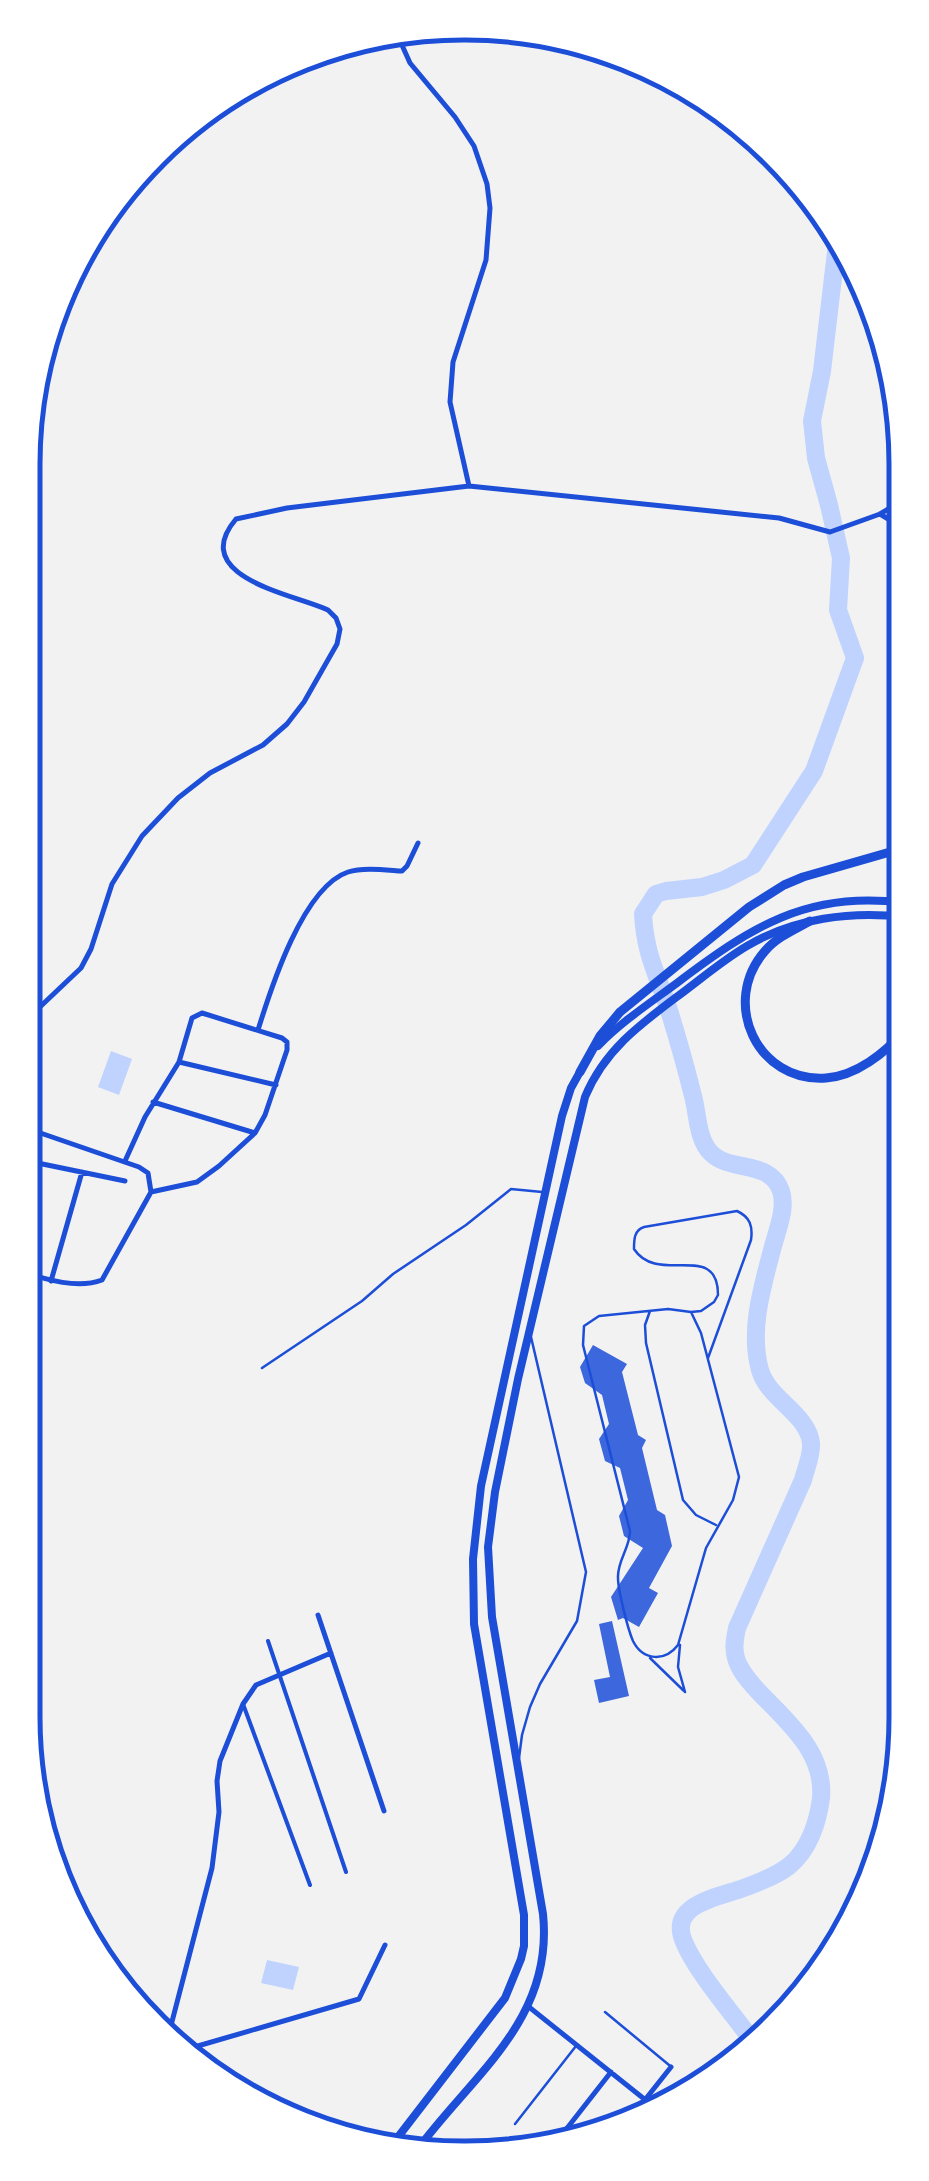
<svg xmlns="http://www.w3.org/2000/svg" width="929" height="2181" font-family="Mulish,sans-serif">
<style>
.water{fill:#bfd3fe}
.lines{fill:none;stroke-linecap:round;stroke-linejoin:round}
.river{stroke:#bfd3fe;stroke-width:18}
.building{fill:#3d67dc}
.service{stroke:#1d4ed8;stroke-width:2.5}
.pedestrian{stroke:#1d4ed8;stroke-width:4}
.minor{stroke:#1d4ed8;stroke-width:5}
.secondary{stroke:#1d4ed8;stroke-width:8}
.trunk{stroke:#1d4ed8;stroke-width:9}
.rim{fill:none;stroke:#1d4ed8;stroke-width:5}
</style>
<rect width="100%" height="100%" fill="#f2f2f2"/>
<path class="water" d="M 111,1051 L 132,1059 L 119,1095 L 98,1087 Z
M 267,1960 L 299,1967 L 293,1990 L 261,1983 Z"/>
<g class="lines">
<path class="river" d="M 754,2043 C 734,2015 697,1973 684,1942 C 668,1905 717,1897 741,1889 C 758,1883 776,1876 789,1866 C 809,1850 818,1822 821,1798 C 825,1751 786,1721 757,1690 C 749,1681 739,1670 736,1658 C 733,1648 735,1638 737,1628 L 803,1480 C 806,1468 812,1455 811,1443 C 808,1414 768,1399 760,1370 C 749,1331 762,1288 772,1250 C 776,1233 787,1209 781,1191 C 770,1159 731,1173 711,1153 C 697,1139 698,1114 693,1096 C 685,1064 676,1032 666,1001 C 654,968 645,950 643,914 L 656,894 L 666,891 L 702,887 L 724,880 L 753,865 L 814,771 L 855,658 L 838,610 L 841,558 L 829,505 L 816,458 L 812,421 L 822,371 L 838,235"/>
</g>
<path class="building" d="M 903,607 L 903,693 L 900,693 L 899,608 Z
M 593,1345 L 627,1364 L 622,1372 L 638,1435 L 646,1440 L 642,1448 L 657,1510 L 665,1515 L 672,1546 L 649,1588 L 658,1593 L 639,1627 L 623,1618 L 618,1620 L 611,1597 L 643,1548 L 624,1536 L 619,1516 L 628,1500 L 620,1468 L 605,1461 L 599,1439 L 609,1424 L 602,1395 L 585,1383 L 580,1367 Z
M 612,1621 L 629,1696 L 599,1703 L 594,1680 L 610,1677 L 599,1624 Z"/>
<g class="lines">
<path class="service" d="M 650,1311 L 645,1325 L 646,1343 L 683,1500 L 696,1515 L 716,1525
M 691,1312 L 701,1333 L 739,1477 L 733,1500 L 706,1548 L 678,1645 C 665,1662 643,1661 633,1641 C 628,1630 618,1590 618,1578 C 617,1561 630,1548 630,1531 L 583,1345 L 584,1326 L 599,1316 L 668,1309 L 691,1312 L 701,1311 L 714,1302 L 718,1295 C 718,1240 658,1286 634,1249 C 634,1240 634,1230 644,1227 L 737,1211 C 750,1217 753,1226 751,1240 L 708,1358
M 262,1368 L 362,1301 L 393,1274 L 466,1225 L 511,1189 L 542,1192
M 680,1645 L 678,1667 L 685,1692
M 650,1658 L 684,1691
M 519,1758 L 522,1735 L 530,1707 L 540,1684 L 577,1621 L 586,1572 L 531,1337
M 605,2012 L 669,2065
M 515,2124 L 576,2046"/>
<path class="pedestrian" d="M 268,1641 L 346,1872
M 243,1704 L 310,1885"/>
<path class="minor" d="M 397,34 L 410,63 L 455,117 L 474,146 L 487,184 L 490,208 L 486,260 L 453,362 L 450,402 L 469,486
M 880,514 L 903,528
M 23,1023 L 81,968 L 91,949 L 112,884 L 142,836 L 178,798 L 210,773 L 263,745 L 287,724 L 304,702 L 337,644 L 340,629 L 336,618 L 328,610 C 293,594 187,577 236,519 L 287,508 L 469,486 L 779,518 L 830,532 L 880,514 L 903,500
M 258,1030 C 271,988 303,887 348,872 C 363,867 386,870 402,871 L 407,866 L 418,843
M 179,1062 L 276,1085
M 153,1102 L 255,1133
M 23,1127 L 139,1167 L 148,1173 L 151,1192
M 23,1160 L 125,1181
M 125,1161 L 145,1117 L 179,1062 L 192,1018 L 202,1013 L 282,1038 L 287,1042 L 287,1050 L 265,1115 L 255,1133 L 219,1166 L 197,1182 L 151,1192
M 23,1187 L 30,1161
M 23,1272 C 47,1280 78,1289 102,1280 L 151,1192
M 51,1281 L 82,1172
M 318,1615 L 384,1811
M 529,2007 L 658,2110
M 168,2037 L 212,1868 L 219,1812 L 217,1781 L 220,1761 L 243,1704 L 256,1685 L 331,1653
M 184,2050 L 359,1999 L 385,1945
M 629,2120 L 671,2067
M 550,2150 L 611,2072"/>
<path class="secondary" d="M 598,1046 C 621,1022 650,1003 677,983 C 750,928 807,890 904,903
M 388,2150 L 505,1998 L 521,1959 L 524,1946 L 524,1915 L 474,1624 L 473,1559 L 481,1486 L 562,1116 L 571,1088 L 581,1070
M 417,2150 C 473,2074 554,2020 543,1914 L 492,1617 L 488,1547 L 495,1492 L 518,1379 L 585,1097 C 604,1051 639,1025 678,996 C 701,979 723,960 747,946 C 794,918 851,911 904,917"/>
<path class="trunk" d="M 810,921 C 794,930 777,937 765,951 C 720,1002 757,1083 826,1078 C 856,1076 885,1053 904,1031
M 580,1072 L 600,1036 L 620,1012 L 749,907 L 784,885 L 803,877 L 904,848
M 905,1142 L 894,1220 L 895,1255 L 905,1314"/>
</g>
<path d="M0 0H929V2181H0ZM464 40H465A424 424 0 0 1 889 464V1717A424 424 0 0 1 465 2141H464A424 424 0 0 1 40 1717V464A424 424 0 0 1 464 40Z" fill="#fff" fill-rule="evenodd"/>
<path class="rim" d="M464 40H465A424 424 0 0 1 889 464V1717A424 424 0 0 1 465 2141H464A424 424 0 0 1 40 1717V464A424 424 0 0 1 464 40Z"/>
</svg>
